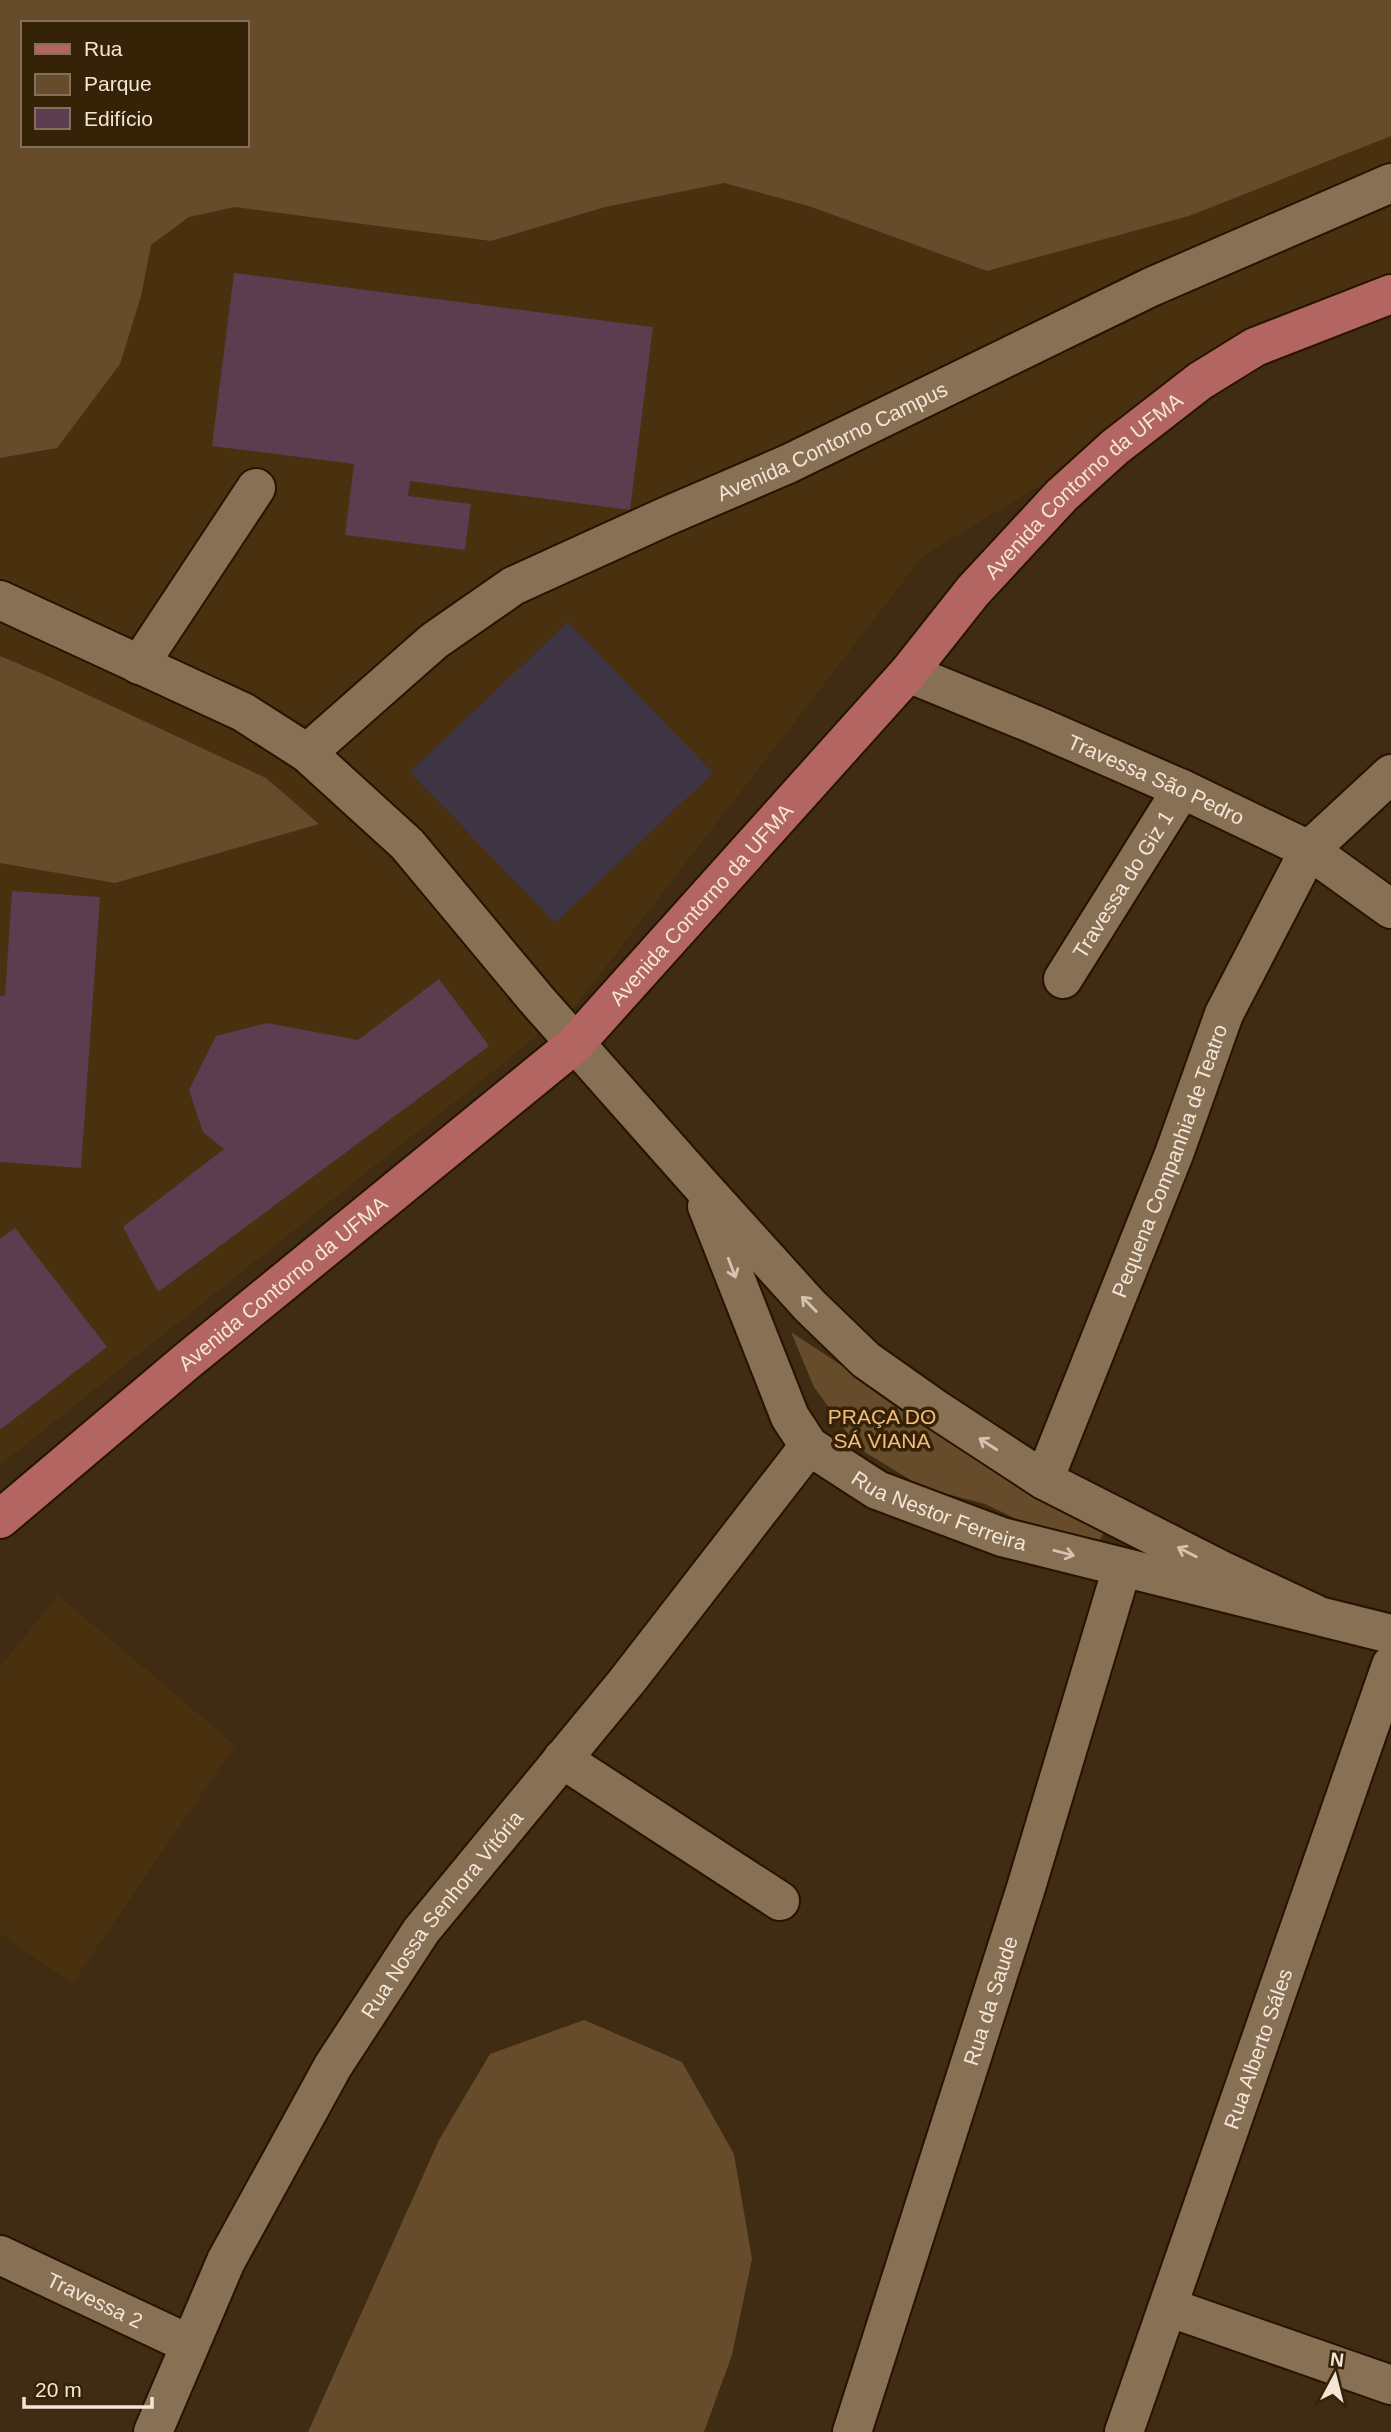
<svg xmlns="http://www.w3.org/2000/svg" width="1391" height="2432" font-family="Arial,sans-serif">
<style>
.built{fill:#49300f;fill-rule:evenodd}
.industrial{fill:#3d3444}
.green{fill:#664c2b;fill-rule:evenodd}
.building{fill:#5b3d4f}
.lines{fill:none;stroke-linecap:round;stroke-linejoin:round}
.minor-casing{stroke:#261300;stroke-width:42}
.major-casing{stroke:#261300;stroke-width:42}
.minor{stroke:#887055;stroke-width:38}
.major{stroke:#b26561;stroke-width:38}
.oneway{stroke:#d3c3b0}
.labels{text-anchor:middle;dominant-baseline:central;stroke-width:7;stroke-linejoin:round;paint-order:stroke}
.street-label{font-size:21px;fill:#f3e6d7;stroke:#362207}
.park-label{font-size:21px;fill:#f2bc7d;stroke:#362207}
</style>
<rect width="100%" height="100%" fill="#402c12"/>
<path class="built" d="M 0,0 L 1391,0 L 1391,287 L 1312,322 L 923,556 L 576,1005 L 0,1465 ZM 23,23 L 247,23 L 247,145 L 23,145 Z
M 58,1595 L 235,1745 L 72,1984 L 0,1933 L 0,1667 Z"/>
<path class="industrial" d="M 568,622 L 713,773 L 555,923 L 410,772 Z"/>
<path class="green" d="M 0,0 L 1391,0 L 1391,136 L 1189,216 L 987,271 L 809,206 L 724,183 L 605,207 L 491,241 L 235,207 L 189,217 L 151,245 L 141,296 L 120,364 L 57,448 L 0,458 ZM 23,23 L 247,23 L 247,145 L 23,145 Z
M 0,656 L 45,675 L 266,778 L 319,824 L 115,883 L 0,863 Z
M 791,1332 L 900,1404 L 1097,1523 L 1103,1534 L 1098,1543 L 1062,1541 L 985,1504 L 924,1488 L 858,1448 L 814,1387 Z
M 584,2020 L 682,2062 L 734,2154 L 752,2259 L 732,2355 L 704,2432 L 308,2432 L 439,2140 L 490,2054 Z"/>
<path class="building" d="M 234,273 L 653,327 L 630,510 L 410,481 L 408,496 L 471,504 L 465,550 L 345,535 L 354,464 L 212,446 Z
M 12,891 L 100,897 L 81,1168 L 0,1162 L 0,996 L 5,996 Z
M 439,979 L 489,1046 L 158,1292 L 123,1227 L 224,1149 L 203,1132 L 189,1090 L 216,1036 L 267,1023 L 358,1040 Z
M 15,1228 L 107,1347 L 0,1430 L 0,1239 Z"/>
<g class="lines">
<g class="minor-casing">
<g id="minor">
<path d="M 0,600 L 243,712 L 307,753 L 407,844 L 536,999 L 698,1182 L 810,1306 L 866,1360 L 937,1410 L 1044,1480 L 1221,1570 L 1315,1614"/>
<path d="M 139,665 L 256,488"/>
<path id="s1" d="M 908,673 L 1033,724 L 1182,789 L 1309,850 L 1391,909"/>
<path id="s2" d="M 307,753 L 434,641 L 513,586 L 667,516 L 788,464 L 1151,287 L 1391,183"/>
<path id="s3" d="M 1063,979 L 1182,789"/>
<path id="s4" d="M 707,1206 L 790,1417 L 809,1446 L 877,1490 L 1002,1537 L 1391,1634"/>
<path id="s5" d="M 1044,1480 L 1174,1154 L 1224,1014 L 1309,850 L 1391,774"/>
<path d="M 562,1759 L 780,1901"/>
<path id="s6" d="M 0,2255 L 189,2344"/>
<path d="M 1168,2307 L 1391,2385"/>
<path id="s7" d="M 153,2432 L 226,2261 L 333,2066 L 421,1931 L 627,1681 L 809,1446"/>
<path id="s8" d="M 852,2432 L 1025,1891 L 1122,1568"/>
<path id="s9" d="M 1124,2432 L 1391,1665"/>
</g>
</g>
<g class="major-casing">
<g id="major">
<path id="s10" d="M 0,1519 L 187,1361 L 575,1044 L 908,673 L 973,591 L 1062,495 L 1115,447 L 1200,381 L 1255,347 L 1391,294"/>
</g>
</g>
<use href="#minor" class="minor"/>
<use href="#major" class="major"/>
</g>
<defs><path id="oneway-shaft" d="M-6 0H5M1.5-3L5.5 0L1.5 3" fill="none" stroke-width="1.6" stroke-linecap="round" stroke-linejoin="round" transform="scale(1.75)"/></defs>
<g class="oneway">
<use href="#oneway-shaft" transform="translate(732 1268) rotate(69)"/>
<use href="#oneway-shaft" transform="translate(809 1304) rotate(-134)"/>
<use href="#oneway-shaft" transform="translate(988 1444) rotate(-147)"/>
<use href="#oneway-shaft" transform="translate(1187 1552) rotate(-153)"/>
<use href="#oneway-shaft" transform="translate(1064 1553) rotate(15)"/>
</g>
<g class="labels">
<g class="street-label">
<text stroke="none"><textPath href="#s2" startOffset="616">Avenida Contorno Campus</textPath></text>
<text stroke="none"><textPath href="#s10" startOffset="1502">Avenida Contorno da UFMA</textPath></text>
<text stroke="none"><textPath href="#s1" startOffset="270">Travessa São Pedro</textPath></text>
<text stroke="none"><textPath href="#s3" startOffset="112">Travessa do Giz 1</textPath></text>
<text stroke="none"><textPath href="#s10" startOffset="934">Avenida Contorno da UFMA</textPath></text>
<text stroke="none"><textPath href="#s5" startOffset="343">Pequena Companhia de Teatro</textPath></text>
<text stroke="none"><textPath href="#s10" startOffset="368">Avenida Contorno da UFMA</textPath></text>
<text stroke="none"><textPath href="#s4" startOffset="408">Rua Nestor Ferreira</textPath></text>
<text stroke="none"><textPath href="#s7" startOffset="595">Rua Nossa Senhora Vitória</textPath></text>
<text stroke="none"><textPath href="#s8" startOffset="453">Rua da Saude</textPath></text>
<text stroke="none"><textPath href="#s9" startOffset="406">Rua Alberto Sáles</textPath></text>
<text stroke="none"><textPath href="#s6" startOffset="105">Travessa 2</textPath></text>
</g>
<g class="park-label">
<text x="882" y="1416">PRAÇA DO<tspan x="882" dy="24">SÁ VIANA</tspan></text>
</g>
</g>
<rect x="21" y="21" width="228" height="126" fill="#362207" stroke="#82705a" stroke-width="2"/>
<rect x="35" y="44" width="35" height="10" fill="#b26561" stroke="#82705a" stroke-width="2"/>
<text x="84" y="56" font-size="21" fill="#f3e6d7">Rua</text>
<rect x="35" y="74" width="35" height="21" fill="#664c2b" stroke="#82705a" stroke-width="2"/>
<text x="84" y="91" font-size="21" fill="#f3e6d7">Parque</text>
<rect x="35" y="108" width="35" height="21" fill="#5b3d4f" stroke="#82705a" stroke-width="2"/>
<text x="84" y="126" font-size="21" fill="#f3e6d7">Edifício</text>
<g transform="translate(1335 2376) rotate(7)" stroke="#362207" stroke-width="5" paint-order="stroke">
<path d="M0-5L12 26L0 18L-12 26Z" fill="#f3e6d7"/>
<text y="-10" font-size="19" font-weight="bold" text-anchor="middle" fill="#f3e6d7">N</text>
</g>
<path d="M24 2397v10h128v-10" fill="none" stroke="#f3e6d7" stroke-width="3.5"/>
<text x="35" y="2397" font-size="21" fill="#f3e6d7" stroke="#362207" stroke-width="5" paint-order="stroke">20 m</text>
</svg>
